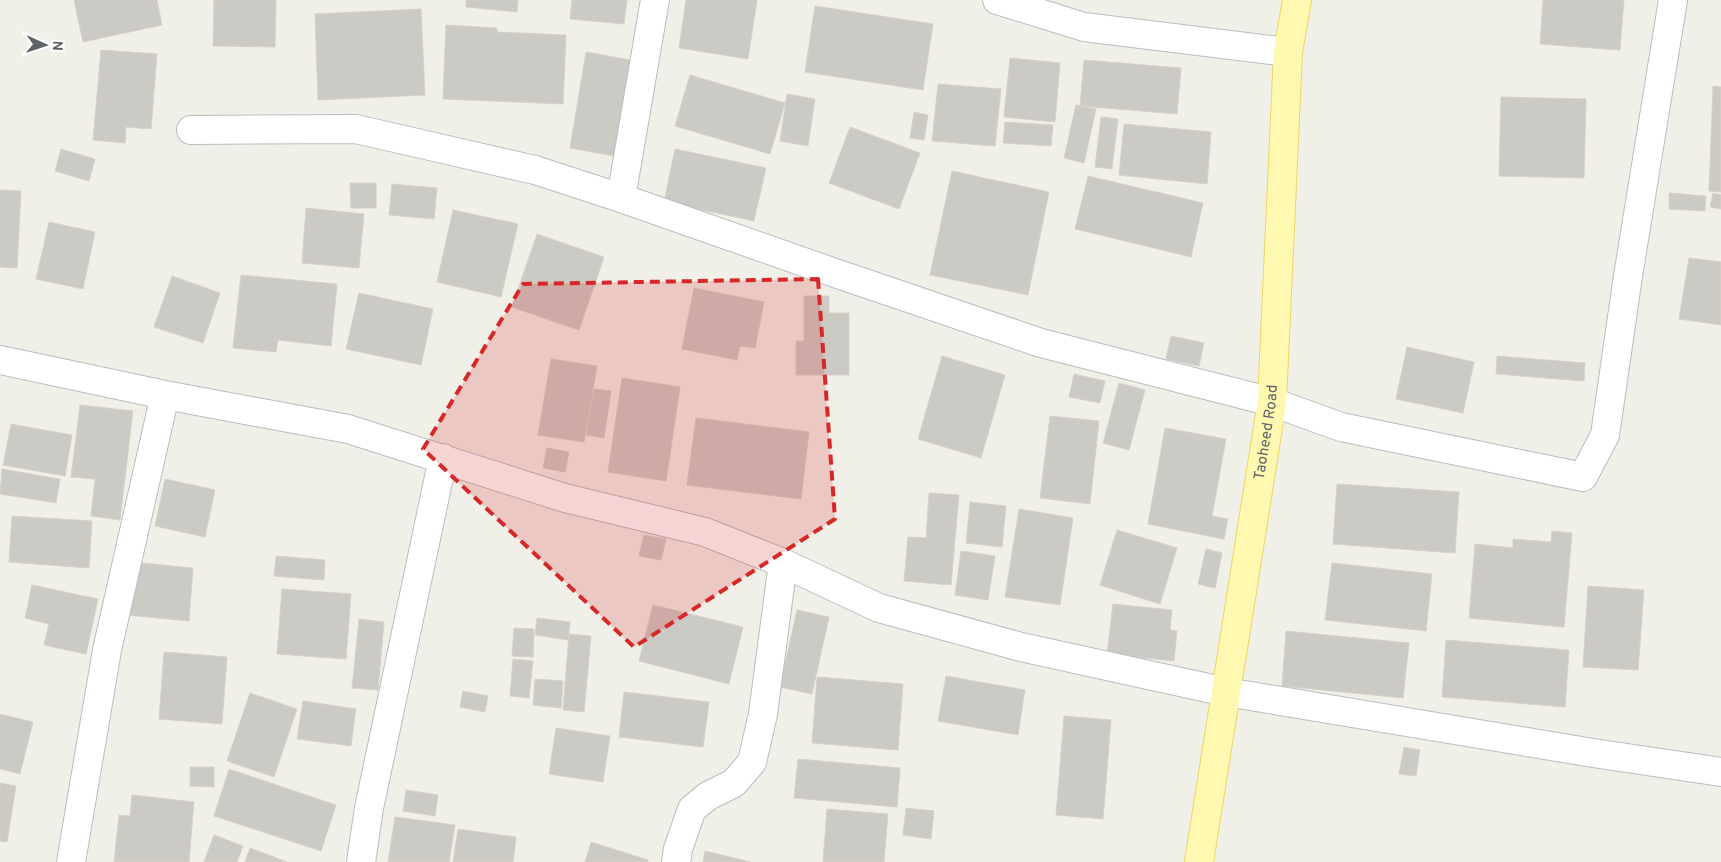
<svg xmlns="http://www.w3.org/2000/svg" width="1721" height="862" font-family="Overpass,sans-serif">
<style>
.building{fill:#cccac5;stroke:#d6d2c6}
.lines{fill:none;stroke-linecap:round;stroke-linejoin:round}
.minor-casing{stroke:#babcc1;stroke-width:30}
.primary-casing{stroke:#f0d462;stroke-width:30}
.minor{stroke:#fff;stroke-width:28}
.primary{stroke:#fef8b0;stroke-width:28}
.marked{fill:#d62828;fill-opacity:0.2;stroke:#d62828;stroke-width:4;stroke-dasharray:10 6;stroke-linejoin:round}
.labels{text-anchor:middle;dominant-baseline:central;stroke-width:4;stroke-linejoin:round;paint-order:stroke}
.street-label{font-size:15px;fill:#5f6268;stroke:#fff}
</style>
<rect width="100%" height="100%" fill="#f1f0e8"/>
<path class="building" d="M 74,0 L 157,0 L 162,25 L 83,42 Z
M 214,0 L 276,0 L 275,47 L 213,46 Z
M 466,0 L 518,0 L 517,12 L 466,7 Z
M 572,0 L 627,0 L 624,24 L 570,19 Z
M 686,0 L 757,0 L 748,59 L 679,48 Z
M 1543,0 L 1624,0 L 1620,50 L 1540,44 Z
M 815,6 L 933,24 L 923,90 L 805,72 Z
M 421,9 L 425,95 L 318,100 L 315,14 Z
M 446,25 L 497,28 L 497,32 L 566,35 L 563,104 L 443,99 Z
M 101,50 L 157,54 L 151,129 L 126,127 L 125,143 L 93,140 Z
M 586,52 L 636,61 L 620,157 L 570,148 Z
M 1010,58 L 1060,63 L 1055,122 L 1004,117 Z
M 1084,60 L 1181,68 L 1177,114 L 1080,106 Z
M 690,75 L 785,103 L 770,154 L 675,126 Z
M 938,84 L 1001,89 L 995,146 L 932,141 Z
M 1713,86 L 1721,87 L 1721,192 L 1709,191 Z
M 787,94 L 815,99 L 808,146 L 780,141 Z
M 1501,97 L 1586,99 L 1584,178 L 1499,176 Z
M 1076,105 L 1096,109 L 1084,163 L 1064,158 Z
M 914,112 L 928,115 L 924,140 L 910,138 Z
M 1101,117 L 1118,119 L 1112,169 L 1095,167 Z
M 1005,122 L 1053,125 L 1051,146 L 1003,143 Z
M 1124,124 L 1211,132 L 1207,184 L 1119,175 Z
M 850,127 L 920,153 L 899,209 L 829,183 Z
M 61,149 L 95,159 L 89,181 L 55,171 Z
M 675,149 L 766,168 L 754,221 L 664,202 Z
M 952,171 L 1049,192 L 1028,295 L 930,275 Z
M 1088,176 L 1203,203 L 1191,257 L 1075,229 Z
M 350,183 L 376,183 L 376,208 L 351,208 Z
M 392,184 L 437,188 L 434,219 L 389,215 Z
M 0,190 L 21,191 L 17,268 L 0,267 Z
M 1669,193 L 1706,196 L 1705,211 L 1669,209 Z
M 1713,193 L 1721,195 L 1721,209 L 1710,207 Z
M 306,208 L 364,214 L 359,268 L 302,263 Z
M 453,210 L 518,224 L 501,297 L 437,282 Z
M 49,222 L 95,232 L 83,289 L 36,279 Z
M 537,234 L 604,257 L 579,330 L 512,307 Z
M 1689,258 L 1721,262 L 1721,325 L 1679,319 Z
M 241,275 L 337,284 L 331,346 L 278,340 L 276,352 L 233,348 Z
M 172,276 L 220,293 L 203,343 L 154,327 Z
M 694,288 L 764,302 L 755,348 L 740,346 L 737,360 L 682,349 Z
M 359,293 L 433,309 L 421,365 L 346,349 Z
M 804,296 L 829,296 L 829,313 L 849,313 L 849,375 L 796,375 L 796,341 L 804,341 Z
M 1171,336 L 1204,343 L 1199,366 L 1166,359 Z
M 1407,347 L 1474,362 L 1463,413 L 1396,399 Z
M 942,356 L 1005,375 L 981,458 L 918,439 Z
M 1497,356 L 1585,363 L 1584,381 L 1496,374 Z
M 551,359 L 597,366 L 584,442 L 538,435 Z
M 1074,374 L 1105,381 L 1100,403 L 1069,397 Z
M 622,378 L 680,387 L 666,481 L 608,472 Z
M 1119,383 L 1145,390 L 1129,450 L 1103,443 Z
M 594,389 L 611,391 L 604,438 L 586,435 Z
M 80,405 L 133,411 L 120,520 L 91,516 L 95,479 L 71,477 Z
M 1050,416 L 1099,421 L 1090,504 L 1040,498 Z
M 696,418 L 809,432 L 801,499 L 687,485 Z
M 11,424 L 72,435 L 65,476 L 3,465 Z
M 1165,428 L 1226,439 L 1212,516 L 1228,519 L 1224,539 L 1148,524 Z
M 547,448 L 569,452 L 565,472 L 543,468 Z
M 2,469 L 60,479 L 56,503 L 0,494 Z
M 165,479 L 215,490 L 205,537 L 155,526 Z
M 1337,484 L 1459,492 L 1455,553 L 1333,544 Z
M 929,493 L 959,495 L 951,585 L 904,581 L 908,537 L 926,538 Z
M 970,502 L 1006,506 L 1002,547 L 966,543 Z
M 1019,509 L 1073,518 L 1060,605 L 1005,597 Z
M 12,516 L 92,521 L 89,568 L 9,562 Z
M 1117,530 L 1177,548 L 1160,604 L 1100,585 Z
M 1552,531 L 1572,533 L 1564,627 L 1469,618 L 1475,544 L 1513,548 L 1513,539 L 1551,542 Z
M 644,535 L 666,539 L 661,560 L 639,556 Z
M 1206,549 L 1222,553 L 1215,588 L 1198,584 Z
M 961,551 L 995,556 L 988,600 L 955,595 Z
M 276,556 L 325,560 L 324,580 L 274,576 Z
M 132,562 L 193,568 L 189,621 L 127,615 Z
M 1332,563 L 1432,574 L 1426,631 L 1325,620 Z
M 32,585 L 98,599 L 86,654 L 44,645 L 49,624 L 25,618 Z
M 1588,586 L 1644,590 L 1638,670 L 1583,667 Z
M 282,589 L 351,594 L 346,659 L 277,654 Z
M 1113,604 L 1172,610 L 1170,630 L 1177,631 L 1174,661 L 1107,654 Z
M 653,605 L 743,627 L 729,684 L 639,661 Z
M 797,610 L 829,617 L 812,694 L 780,687 Z
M 537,618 L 570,622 L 568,640 L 535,635 Z
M 359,619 L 384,622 L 378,690 L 352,688 Z
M 514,628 L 534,629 L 533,657 L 512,656 Z
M 1286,631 L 1409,643 L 1403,698 L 1282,686 Z
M 569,634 L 591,636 L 584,712 L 563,710 Z
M 1446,640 L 1569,650 L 1565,707 L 1442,697 Z
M 164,652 L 227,657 L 222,724 L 159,719 Z
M 513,659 L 533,661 L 529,698 L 510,696 Z
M 946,676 L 1025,690 L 1018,735 L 938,721 Z
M 817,677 L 903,684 L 898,750 L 812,743 Z
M 535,679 L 563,681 L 561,708 L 533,705 Z
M 463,691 L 488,696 L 485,712 L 460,707 Z
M 624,692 L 709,702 L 703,747 L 619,737 Z
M 250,693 L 297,709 L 274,777 L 227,761 Z
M 303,701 L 356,709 L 351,746 L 297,739 Z
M 0,714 L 33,722 L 20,774 L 0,769 Z
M 1064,716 L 1111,720 L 1103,819 L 1056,815 Z
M 556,728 L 610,736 L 603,782 L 549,774 Z
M 1404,747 L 1420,750 L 1416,776 L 1399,774 Z
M 798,759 L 900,768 L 897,807 L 794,798 Z
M 190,767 L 214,767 L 214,787 L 190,786 Z
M 229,769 L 336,805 L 321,851 L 214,816 Z
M 0,783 L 16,786 L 7,842 L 0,841 Z
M 406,790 L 438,795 L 435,816 L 403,811 Z
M 132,795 L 194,802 L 189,862 L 114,862 L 119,815 L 130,816 Z
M 906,808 L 934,811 L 931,839 L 903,835 Z
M 827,809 L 888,814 L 884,862 L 823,862 Z
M 395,817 L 455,825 L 449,862 L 388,862 Z
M 458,829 L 516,837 L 513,862 L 453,862 Z
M 214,835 L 243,846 L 237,862 L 204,862 Z
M 591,842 L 648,860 L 648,862 L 585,862 Z
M 250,848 L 287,862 L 245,862 Z
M 705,851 L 751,862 L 703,862 Z"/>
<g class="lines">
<g class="minor-casing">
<path id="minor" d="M 997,0 L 1084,27 L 1288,52
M 191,130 L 356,129 L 535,170 L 621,198 L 835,273 L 1041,343 L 1272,402 L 1341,427 L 1583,477 L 1605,435 L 1628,276 L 1673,0
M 621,198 L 655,0
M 0,360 L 165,395 L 348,429 L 565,498 L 705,532 L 783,563 L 879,608 L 1021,647 L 1226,692 L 1593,753 L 1721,772
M 71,862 L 107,650 L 165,395
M 361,862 L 369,808 L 443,458
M 676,862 L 678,849 L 692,809 L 708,796 L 734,783 L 752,762 L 763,714 L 783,563"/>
</g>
<g class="primary-casing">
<g id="primary">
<path id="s1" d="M 1199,862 L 1272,402 L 1288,52 L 1297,0"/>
</g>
</g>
<use href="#minor" class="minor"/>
<use href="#primary" class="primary"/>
</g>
<path class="marked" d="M 818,279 L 835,519 L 634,647 L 423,449 L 523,284 Z"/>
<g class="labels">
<g class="street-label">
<text stroke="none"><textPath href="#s1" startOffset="435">Taoheed Road</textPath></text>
</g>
</g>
<g transform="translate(45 45) rotate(93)" stroke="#ffffff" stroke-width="4" paint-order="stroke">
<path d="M0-4L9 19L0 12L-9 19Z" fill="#5f6268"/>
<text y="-8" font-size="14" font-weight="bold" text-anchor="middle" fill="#5f6268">N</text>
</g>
</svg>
